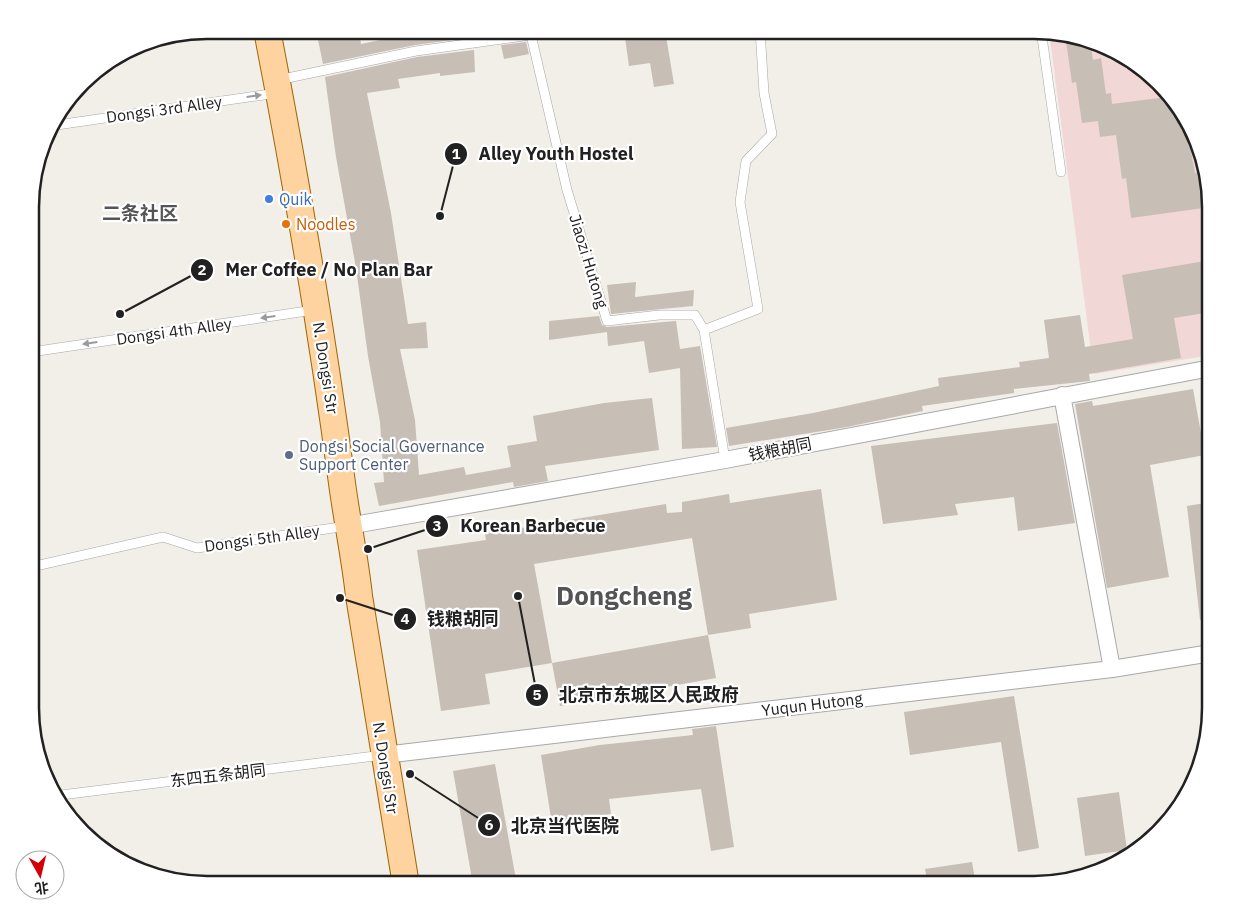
<svg xmlns="http://www.w3.org/2000/svg" width="1241" height="915" font-family="'IBM Plex Sans','Noto Sans SC',sans-serif">
<style>
.commercial{fill:#f2d7d7}
.building{fill:#c7beb6}
.lines{fill:none;stroke-linecap:round;stroke-linejoin:round}
.service-casing{stroke:#a8a8a8;stroke-width:10}
.minor-casing{stroke:#a8a8a8;stroke-width:18}
.primary-casing{stroke:#9e6600;stroke-width:28}
.service{stroke:#fff;stroke-width:9}
.minor{stroke:#fff;stroke-width:16}
.primary{stroke:#ffd39f;stroke-width:26}
.oneway{fill:#9b9b9b}
.shop-dot{fill:#3f7fe0;stroke:#fff;stroke-width:2}
.food-dot{fill:#e8710a;stroke:#fff;stroke-width:2}
.service-dot{fill:#5c6f8a;stroke:#fff;stroke-width:2}
.labels{text-anchor:middle;dominant-baseline:central;stroke-width:4.5;stroke-linejoin:round;paint-order:stroke}
.street-label{font-size:16px;fill:#212121;stroke:#fff}
.shop-label{font-size:16px;fill:#366cbe;stroke:#fff;text-anchor:start}
.food-label{font-size:16px;fill:#c56008;stroke:#fff;text-anchor:start}
.service-label{font-size:16px;fill:#4e5e75;stroke:#fff;text-anchor:start}
.quarter-label{font-size:19px;font-weight:bold;fill:#545454;stroke:#fff}
.town-label{font-size:26px;font-weight:bold;fill:#545454;stroke:#fff}
.rim{fill:none;stroke:#212121;stroke-width:2.5}
.leader{fill:none;stroke:#212121;stroke-width:2}
.callout-dot{fill:#212121;stroke:#fff;stroke-width:2}
.mark-label{font-size:15px;text-anchor:middle;font-weight:bold;fill:#fff}
.callout-label{font-size:18px;text-anchor:middle;font-weight:bold;fill:#212121;stroke:#fff;stroke-width:4.5;stroke-linejoin:round;paint-order:stroke}
</style>
<rect width="100%" height="100%" fill="#f2eee8"/>
<path class="commercial" d="M 1049,31 L 1092,39 L 1142,67 L 1193,128 L 1211,195 L 1211,355 L 1094,374 Z"/>
<path class="building" d="M 316,30 L 359,30 L 361,44 L 400,36 L 400,30 L 466,30 L 467,38 L 415,45 L 323,64 Z
M 624,30 L 665,30 L 674,84 L 654,87 L 650,63 L 629,66 Z
M 1065,34 L 1090,39 L 1093,60 L 1101,58 L 1106,94 L 1111,93 L 1112,104 L 1167,97 L 1185,119 L 1195,173 L 1204,171 L 1211,195 L 1211,207 L 1131,218 L 1126,178 L 1122,179 L 1116,135 L 1100,137 L 1098,121 L 1082,123 L 1076,82 L 1072,83 Z
M 526,42 L 529,54 L 504,59 L 501,45 Z
M 474,50 L 475,72 L 440,76 L 440,73 L 398,79 L 400,88 L 367,93 L 391,213 L 408,324 L 426,322 L 428,348 L 400,349 L 415,420 L 419,475 L 464,467 L 466,475 L 511,467 L 507,446 L 537,441 L 533,416 L 604,403 L 652,398 L 659,450 L 545,466 L 548,481 L 514,487 L 513,482 L 379,506 L 374,483 L 384,482 L 380,422 L 368,356 L 356,268 L 336,157 L 325,77 L 417,57 Z
M 1211,260 L 1211,312 L 1174,318 L 1181,358 L 1089,374 L 1090,381 L 1014,389 L 1014,393 L 922,406 L 923,411 L 847,427 L 729,446 L 726,428 L 813,413 L 939,386 L 938,378 L 1020,367 L 1019,362 L 1049,358 L 1044,320 L 1080,315 L 1085,347 L 1133,339 L 1122,275 Z
M 636,282 L 635,297 L 694,290 L 693,306 L 611,314 L 607,285 Z
M 599,316 L 602,325 L 607,327 L 676,321 L 680,349 L 700,346 L 717,447 L 682,449 L 680,368 L 649,373 L 644,341 L 608,346 L 607,332 L 549,340 L 549,321 Z
M 1193,389 L 1205,455 L 1150,465 L 1169,577 L 1107,588 L 1075,404 L 1092,401 L 1093,406 Z
M 1057,423 L 1075,523 L 1018,531 L 1014,497 L 955,504 L 958,515 L 883,524 L 871,446 Z
M 821,489 L 837,600 L 749,614 L 751,628 L 708,635 L 692,538 L 534,564 L 552,663 L 485,674 L 490,704 L 441,711 L 417,550 L 486,540 L 485,534 L 666,504 L 667,513 L 682,512 L 682,502 L 729,494 L 730,503 Z
M 1211,502 L 1211,619 L 1200,620 L 1187,506 Z
M 708,635 L 716,678 L 560,706 L 552,663 Z
M 1014,696 L 1039,848 L 1018,852 L 1001,742 L 910,755 L 904,712 Z
M 716,726 L 734,847 L 711,851 L 701,789 L 609,799 L 611,814 L 552,824 L 541,755 L 600,745 L 693,735 L 692,729 Z
M 495,764 L 517,885 L 473,885 L 453,771 Z
M 1119,792 L 1127,850 L 1085,856 L 1077,798 Z
M 972,862 L 976,885 L 928,885 L 925,869 Z"/>
<g class="lines">
<g class="service-casing">
<path id="service" d="M 535,30 L 531,35 L 567,190 L 607,321 L 659,315 L 695,315 L 704,330 L 725,460
M 1041,30 L 1061,172
M 278,80 L 416,51 L 531,35
M 50,126 L 277,93
M 704,330 L 758,309 L 740,202 L 746,161 L 772,134 L 764,93 L 760,30
M 31,352 L 314,310
M 31,567 L 163,537 L 197,548 L 347,526
M 53,796 L 383,755"/>
</g>
<g class="minor-casing">
<path id="minor" d="M 1062,395 L 1112,669
M 348,526 L 725,460 L 1211,368
M 384,755 L 1112,669 L 1211,653"/>
</g>
<g class="primary-casing">
<path id="primary" d="M 267,30 C 296,180 322,332 342,483 C 347,521 355,558 359,596 L 406,885"/>
</g>
<use href="#service" class="service"/>
<use href="#minor" class="minor"/>
<use href="#primary" class="primary"/>
</g>
<defs><path id="oneway-solid" d="M-6-.8H1V-3.2L6.5 0L1 3.2V.8H-6Z" transform="scale(1.25)"/></defs>
<g class="oneway">
<use href="#oneway-solid" transform="translate(254 96) rotate(-8)"/>
<use href="#oneway-solid" transform="translate(268 317) rotate(172)"/>
<use href="#oneway-solid" transform="translate(90 343) rotate(172)"/>
</g>
<circle class="shop-dot" cx="269" cy="199" r="5"/>
<circle class="food-dot" cx="286" cy="224" r="5"/>
<circle class="service-dot" cx="289" cy="455" r="5"/>
<g class="labels">
<g class="street-label">
<text transform="translate(164 109) rotate(-8)">Dongsi 3rd Alley</text>
<text transform="translate(589 261) rotate(73)">Jiaozi Hutong</text>
<text transform="translate(174 331) rotate(-8)">Dongsi 4th Alley</text>
<text transform="translate(326 368) rotate(81)">N. Dongsi Str</text>
<text transform="translate(780 449) rotate(-11)">钱粮胡同</text>
<text transform="translate(262 538) rotate(-8)">Dongsi 5th Alley</text>
<text transform="translate(812 704) rotate(-7)">Yuqun Hutong</text>
<text transform="translate(386 768) rotate(81)">N. Dongsi Str</text>
<text transform="translate(218 775) rotate(-7)">东四五条胡同</text>
</g>
<g class="shop-label">
<text x="279" y="199">Quik</text>
</g>
<g class="food-label">
<text x="296" y="224">Noodles</text>
</g>
<g class="service-label">
<text x="299" y="446">Dongsi Social Governance<tspan x="299" dy="18">Support Center</tspan></text>
</g>
<g class="quarter-label">
<text x="140" y="213">二条社区</text>
</g>
<g class="town-label">
<text x="624" y="595">Dongcheng</text>
</g>
</g>
<path d="M0 0H1241V915H0ZM207 39H1034A168 168 0 0 1 1202 207V708A168 168 0 0 1 1034 876H207A168 168 0 0 1 39 708V207A168 168 0 0 1 207 39Z" fill="#fff" fill-rule="evenodd"/>
<path class="rim" d="M207 39H1034A168 168 0 0 1 1202 207V708A168 168 0 0 1 1034 876H207A168 168 0 0 1 39 708V207A168 168 0 0 1 207 39Z"/>
<path class="leader" d="M440 216L456 154M120 314L202 270M368 549L437 526M340 598L405 619M518 596L537 695M410 774L489 825"/>
<g class="callout-dot">
<circle cx="440" cy="216" r="5"/>
<circle cx="120" cy="314" r="5"/>
<circle cx="368" cy="549" r="5"/>
<circle cx="340" cy="598" r="5"/>
<circle cx="518" cy="596" r="5"/>
<circle cx="410" cy="774" r="5"/>
<circle cx="456" cy="154" r="12"/>
<circle cx="202" cy="270" r="12"/>
<circle cx="437" cy="526" r="12"/>
<circle cx="405" cy="619" r="12"/>
<circle cx="537" cy="695" r="12"/>
<circle cx="489" cy="825" r="12"/>
</g>
<g class="mark-label">
<text x="456" y="159">1</text>
<text x="202" y="275">2</text>
<text x="437" y="531">3</text>
<text x="405" y="624">4</text>
<text x="537" y="700">5</text>
<text x="489" y="830">6</text>
</g>
<g class="callout-label">
<text x="556" y="160">Alley Youth Hostel</text>
<text x="329" y="276">Mer Coffee / No Plan Bar</text>
<text x="533" y="532">Korean Barbecue</text>
<text x="463" y="625">钱粮胡同</text>
<text x="649" y="701">北京市东城区人民政府</text>
<text x="565" y="832">北京当代医院</text>
</g>
<g transform="translate(40 875) rotate(172)"><circle r="24" fill="#ffffff" stroke="#a6a6a6"/>
<path d="M0-4L9 19L0 12L-9 19Z" fill="#d20006"/>
<text y="-8" font-size="14" font-weight="bold" text-anchor="middle" fill="#212121">北</text>
</g>
</svg>
